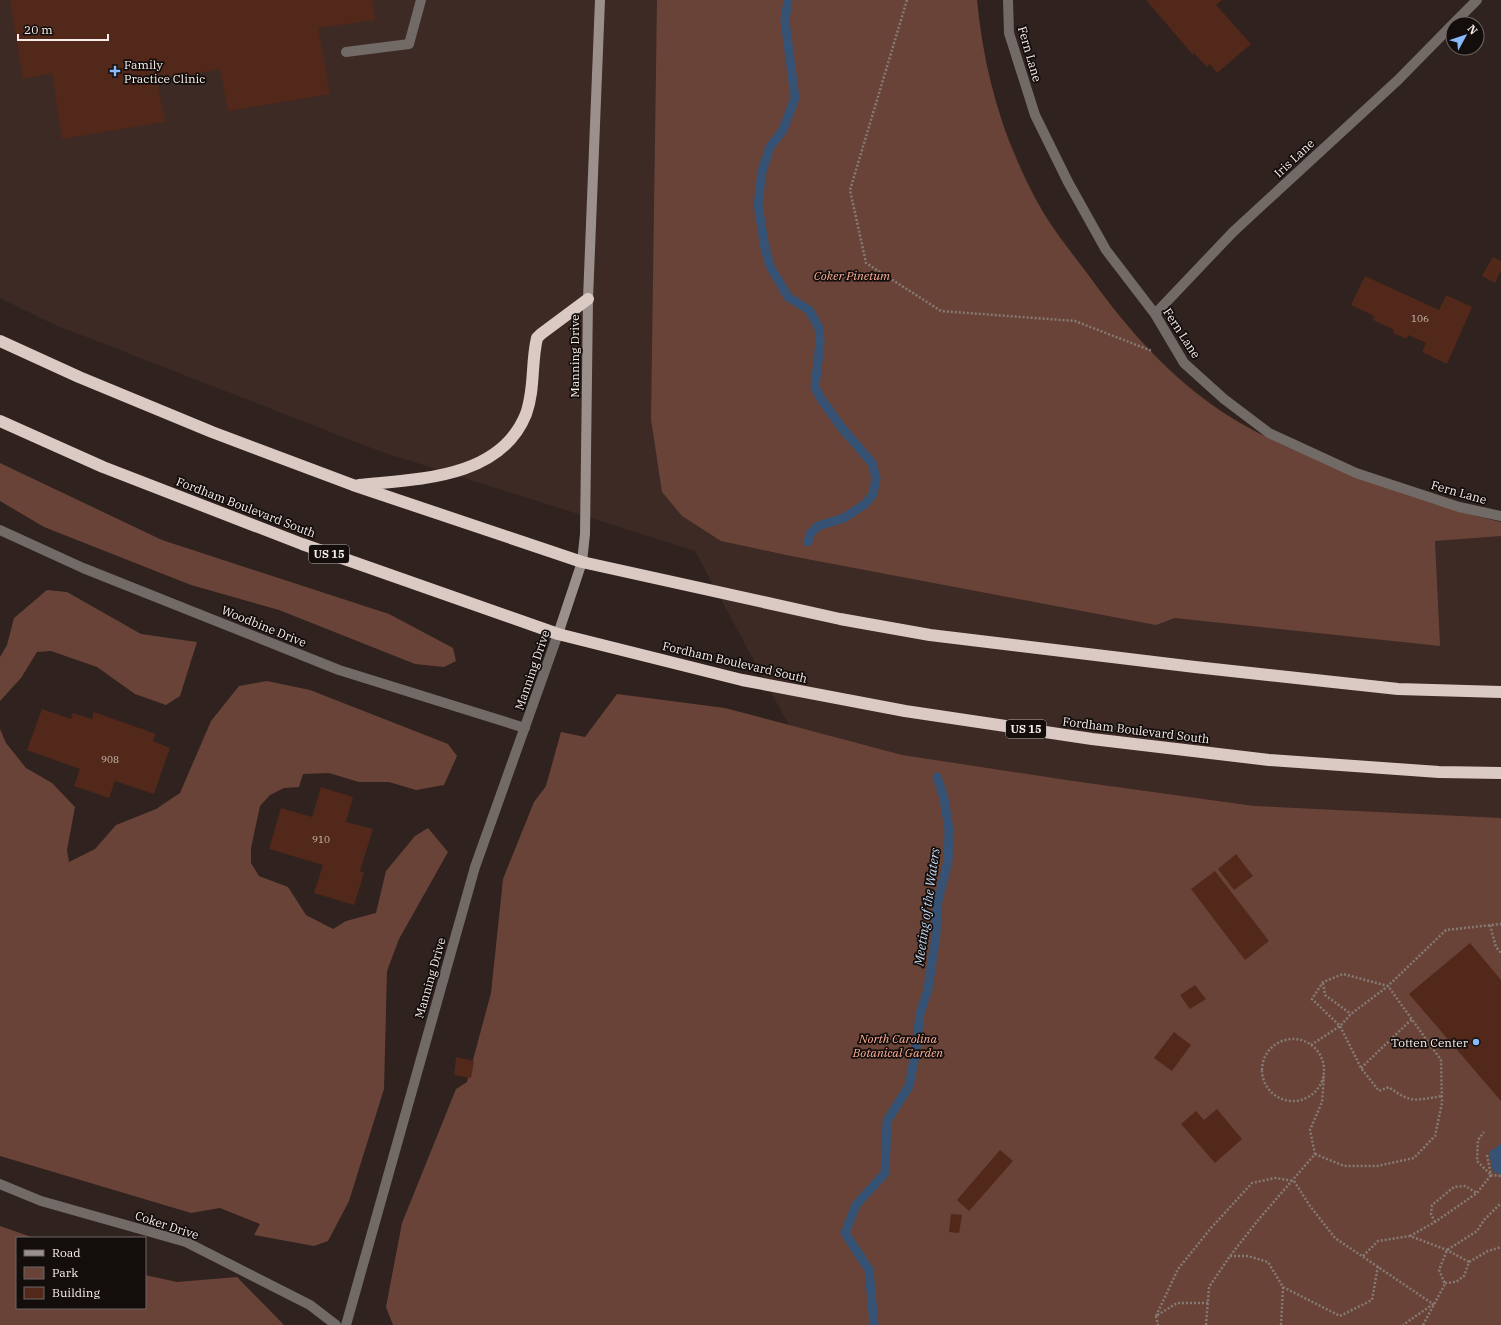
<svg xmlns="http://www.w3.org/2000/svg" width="1501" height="1325" font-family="'IBM Plex Serif',serif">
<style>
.built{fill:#3d2a24}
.green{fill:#694337}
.water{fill:#365275}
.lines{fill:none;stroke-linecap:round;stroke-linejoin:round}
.stream{stroke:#365275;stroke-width:9}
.building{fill:#52281a}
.path{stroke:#867a76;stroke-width:2.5;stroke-dasharray:2 2;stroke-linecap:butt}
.lane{stroke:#716a67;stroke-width:10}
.street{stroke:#716a67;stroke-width:10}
.secondary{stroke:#9c908d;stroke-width:10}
.highway{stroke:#dbc9c3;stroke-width:12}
.poi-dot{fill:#88bafc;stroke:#130d0c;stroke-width:1.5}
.labels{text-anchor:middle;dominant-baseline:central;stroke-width:3.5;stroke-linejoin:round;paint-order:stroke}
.number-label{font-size:10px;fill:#cebcb7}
.shield{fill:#130d0c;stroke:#b3aaa8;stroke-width:1}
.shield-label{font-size:11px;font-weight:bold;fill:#f7eeeb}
.street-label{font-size:12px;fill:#f7eeeb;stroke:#130d0c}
.poi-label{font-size:12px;fill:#f7eeeb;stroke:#130d0c;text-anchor:start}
.park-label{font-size:12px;font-style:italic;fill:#fdaf97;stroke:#130d0c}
.water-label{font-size:13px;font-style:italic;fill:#c8daf3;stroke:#130d0c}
</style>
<rect width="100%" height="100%" fill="#30221e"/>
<path class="built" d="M 0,0 L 977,0 L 985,60 L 993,92 L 1004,129 L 1031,189 L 1044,214 L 1117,314 L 1139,339 L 1167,367 L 1196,392 L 1226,414 L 1260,434 L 1295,451 L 1395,492 L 1456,511 L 1501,522 L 1501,1325 L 488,1005 L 561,732 L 796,784 L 800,746 L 695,551 L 379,451 L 53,324 L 0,298 Z"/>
<path class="green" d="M 657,0 L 977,0 C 984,75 1005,147 1043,212 C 1057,236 1076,258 1092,280 C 1129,331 1173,381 1227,415 C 1258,435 1293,449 1327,464 C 1387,489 1438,507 1501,522 L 1501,536 L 1435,541 L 1440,646 L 1175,618 L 1156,625 L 791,556 L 721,541 L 682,516 L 662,492 L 651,419 Z
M 0,463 L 162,540 L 389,614 L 453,648 L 456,661 L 444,667 L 415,664 L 279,610 L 191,585 L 44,527 L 0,501 Z
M 47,590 L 67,592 L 141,634 L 197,642 L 180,696 L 166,705 L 135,694 L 97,667 L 51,651 L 37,652 L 21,678 L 0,701 L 0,657 L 7,645 L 14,618 Z
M 267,681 L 310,690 L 448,744 L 457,756 L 444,785 L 416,790 L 389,782 L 359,782 L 329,773 L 303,774 L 299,787 L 284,788 L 270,795 L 260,806 L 251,848 L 251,863 L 259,876 L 288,887 L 306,915 L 333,929 L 346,921 L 376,913 L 386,871 L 415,836 L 428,828 L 448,852 L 399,939 L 387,971 L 384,1089 L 349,1201 L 328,1241 L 314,1246 L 254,1235 L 260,1224 L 220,1208 L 191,1213 L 0,1156 L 0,729 L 6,743 L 26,768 L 52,783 L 75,807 L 67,850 L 69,862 L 95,849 L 116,825 L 156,809 L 180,793 L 211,721 L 239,686 Z
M 617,694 L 725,708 L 902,755 L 1073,781 L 1254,806 L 1501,818 L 1501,1325 L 393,1325 L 386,1307 L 402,1223 L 456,1089 L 467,1082 L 491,993 L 503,879 L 534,802 L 546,786 L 561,732 L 585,737 Z
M 0,1226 L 34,1238 L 17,1238 L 17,1308 L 145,1308 L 145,1275 L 177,1282 L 237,1277 L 284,1325 L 0,1325 Z"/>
<path class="water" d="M 1501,1144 L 1501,1174 L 1493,1172 L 1489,1152 Z"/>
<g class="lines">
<path class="stream" d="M 788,0 L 785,21 L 795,98 L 783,130 L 770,147 L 762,171 L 758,205 L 765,248 L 770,266 L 788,297 L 809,310 L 819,328 L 820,343 L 815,387 L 821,399 L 842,428 L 872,463 L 876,478 L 873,494 L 865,504 L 844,518 L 818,526 L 810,534 L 808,542
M 874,1325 L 869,1270 L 845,1233 L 856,1205 L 885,1173 L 887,1121 L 909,1086 L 915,1056 L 920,1014 L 928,989 L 936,935 L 937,905 L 948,861 L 949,830 L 944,798 L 937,777"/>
</g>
<path class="building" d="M 10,0 L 372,0 L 375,20 L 318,28 L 330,94 L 228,111 L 220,69 L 157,81 L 165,122 L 62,139 L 52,73 L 23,79 Z
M 1146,0 L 1222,0 L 1216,5 L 1251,44 L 1217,73 L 1210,64 L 1207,67 L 1194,53 L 1193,55 Z
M 1493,257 L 1501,261 L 1501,270 L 1495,283 L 1482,276 Z
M 1365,276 L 1439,310 L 1446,295 L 1472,307 L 1447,364 L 1422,352 L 1426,343 L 1408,335 L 1407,339 L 1393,333 L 1394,330 L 1373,320 L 1374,316 L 1351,305 Z
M 42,709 L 71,719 L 73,713 L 92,719 L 94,712 L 156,734 L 153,741 L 170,748 L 154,794 L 115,781 L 109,798 L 74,786 L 80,769 L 27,750 Z
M 321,787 L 353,797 L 346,822 L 373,829 L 360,871 L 364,873 L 354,905 L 314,893 L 323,865 L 269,849 L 281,808 L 312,817 Z
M 1236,854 L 1253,876 L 1234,890 L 1218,869 Z
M 1215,871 L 1269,941 L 1245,960 L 1191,889 Z
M 1470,943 L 1501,980 L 1501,1101 L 1409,994 Z
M 1195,985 L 1206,999 L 1190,1009 L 1180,995 Z
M 1174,1032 L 1191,1045 L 1172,1071 L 1154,1058 Z
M 456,1057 L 474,1061 L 471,1078 L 454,1075 Z
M 1217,1109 L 1242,1139 L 1215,1163 L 1181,1124 L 1196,1111 L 1204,1120 Z
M 1000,1150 L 1013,1161 L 969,1211 L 957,1200 Z
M 951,1214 L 962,1215 L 959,1233 L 949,1232 Z"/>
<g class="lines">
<path class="path" d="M 907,0 L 850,190 L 866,263 L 941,311 L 1075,321 L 1152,351
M 1490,925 L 1496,947 L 1501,953
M 1323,983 L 1325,995 L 1351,1014
M1262 1070a31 31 0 1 1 62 0a31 31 0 1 1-62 0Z
M 1311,1045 L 1340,1026 L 1351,1014 L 1388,986 L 1446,930 L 1501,924
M 1361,1068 L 1412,1019
M 1315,1154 L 1344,1166 L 1377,1166 L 1414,1158 L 1435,1136 L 1442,1103 L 1441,1060 L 1388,986 L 1343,974 L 1323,982 L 1312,999 L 1340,1026 L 1361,1068 L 1379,1091 L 1389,1087 C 1411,1104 1417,1100 1442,1096
M 1487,1155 L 1491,1175 L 1501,1176
M 1435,1222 L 1431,1214 L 1432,1205 L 1454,1187 L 1465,1186 L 1477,1193
M 1410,1236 L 1435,1222 L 1477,1193 L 1491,1175 L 1477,1161 L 1478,1140 L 1484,1132
M 1230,1256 L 1248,1256 L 1268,1262 L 1283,1287 L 1281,1325
M 1363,1256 L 1378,1241 L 1410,1236 L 1447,1250 L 1469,1262
M 1445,1283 L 1456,1282 L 1464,1276 L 1469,1262 L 1488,1251 L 1501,1247
M 1283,1287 L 1340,1316 L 1372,1300 L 1378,1266
M 1208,1303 L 1177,1303 L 1156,1316 L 1178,1269 L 1211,1228 L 1252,1183 L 1275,1178 L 1294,1181 L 1310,1206 L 1335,1238 L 1433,1304 L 1403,1325
M 1156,1316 L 1158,1325
M 1206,1325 L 1209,1287 L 1230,1256 L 1259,1219 L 1315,1154 L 1310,1130 L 1322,1102 L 1324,1076
M 1423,1325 L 1445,1284 L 1439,1270 L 1447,1250 L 1477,1231 L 1484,1220 L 1501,1203"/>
<path class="lane" d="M 346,52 L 409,44 L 421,0"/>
<path class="street" d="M 1008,0 L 1009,33 L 1035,115 L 1068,182 L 1106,250 L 1155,314 L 1184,363 L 1224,399 L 1269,433 L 1356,473 L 1459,507 L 1501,516
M 1453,24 L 1477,0
M 1155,314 L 1233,232 L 1398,80 L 1453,24
M 0,530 L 83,568 L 339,670 L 525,728
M 0,1184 L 41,1201 L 186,1242 L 310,1305 L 336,1325
M 346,1325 L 475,867 L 558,634"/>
<path class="secondary" d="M 558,634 L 582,562 L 585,534 L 588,299 L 600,0"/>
<path class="highway" d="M 0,341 L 79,377 L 212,432 L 353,485 L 582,562 L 840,619 L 930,635 L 1195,667 L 1398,689 L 1501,692
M 0,421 L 103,467 L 302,544 L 558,634 L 742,680 L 905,711 L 1092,739 L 1269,760 L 1439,772 L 1501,773
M 359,485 C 418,479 500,479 526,414 C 535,389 531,363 537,338 L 541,334 L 588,299"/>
</g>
<g class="poi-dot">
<path d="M113 65h4v4h4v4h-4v4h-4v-4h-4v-4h4z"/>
<circle cx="1476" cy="1042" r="4"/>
</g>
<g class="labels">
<g class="number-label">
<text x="1420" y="318">106</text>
<text x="110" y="759">908</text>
<text x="321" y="839">910</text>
</g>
<g class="shield">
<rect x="309" y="545" width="40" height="18" rx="3"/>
<rect x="1006" y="720" width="40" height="18" rx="3"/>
</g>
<g class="shield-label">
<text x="329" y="554">US 15</text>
<text x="1026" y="729">US 15</text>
</g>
<g class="street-label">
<text transform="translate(1030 54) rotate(74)">Fern Lane</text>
<text transform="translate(1294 158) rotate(-43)">Iris Lane</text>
<text transform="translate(1182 333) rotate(57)">Fern Lane</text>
<text transform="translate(574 356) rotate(-90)">Manning Drive</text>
<text transform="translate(1459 492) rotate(16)">Fern Lane</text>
<text transform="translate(246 507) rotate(21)">Fordham Boulevard South</text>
<text transform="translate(264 626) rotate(22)">Woodbine Drive</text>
<text transform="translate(735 662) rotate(13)">Fordham Boulevard South</text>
<text transform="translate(532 670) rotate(-71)">Manning Drive</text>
<text transform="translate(1136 730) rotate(7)">Fordham Boulevard South</text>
<text transform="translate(430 978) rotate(-74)">Manning Drive</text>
<text transform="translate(167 1225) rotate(18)">Coker Drive</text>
</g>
<g class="poi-label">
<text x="124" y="64">Family<tspan x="124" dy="14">Practice Clinic</tspan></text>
<text x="1468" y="1042" text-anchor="end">Totten Center</text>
</g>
<g class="park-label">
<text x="852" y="275">Coker Pinetum</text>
<text x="898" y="1038">North Carolina<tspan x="898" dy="14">Botanical Garden</tspan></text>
</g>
<g class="water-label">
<text transform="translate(927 907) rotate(-82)">Meeting of the Waters</text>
</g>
</g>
<rect x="16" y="1237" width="130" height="72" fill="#130d0c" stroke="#6e6765"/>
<rect x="24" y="1250" width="20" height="6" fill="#9c908d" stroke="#6e6765"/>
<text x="52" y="1257" font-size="12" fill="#f7eeeb">Road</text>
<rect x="24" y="1267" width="20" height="12" fill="#694337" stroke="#6e6765"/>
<text x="52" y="1277" font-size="12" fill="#f7eeeb">Park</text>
<rect x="24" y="1287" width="20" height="12" fill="#52281a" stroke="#6e6765"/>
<text x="52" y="1297" font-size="12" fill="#f7eeeb">Building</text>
<g transform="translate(1465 36) rotate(50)"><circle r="19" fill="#130d0c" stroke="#6e6765"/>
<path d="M0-3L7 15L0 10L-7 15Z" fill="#88bafc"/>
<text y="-6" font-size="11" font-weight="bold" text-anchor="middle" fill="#f7eeeb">N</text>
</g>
<path d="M18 34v6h90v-6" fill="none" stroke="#f7eeeb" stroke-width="2"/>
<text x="24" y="34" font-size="12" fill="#f7eeeb" stroke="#130d0c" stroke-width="3" paint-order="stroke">20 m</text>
</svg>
